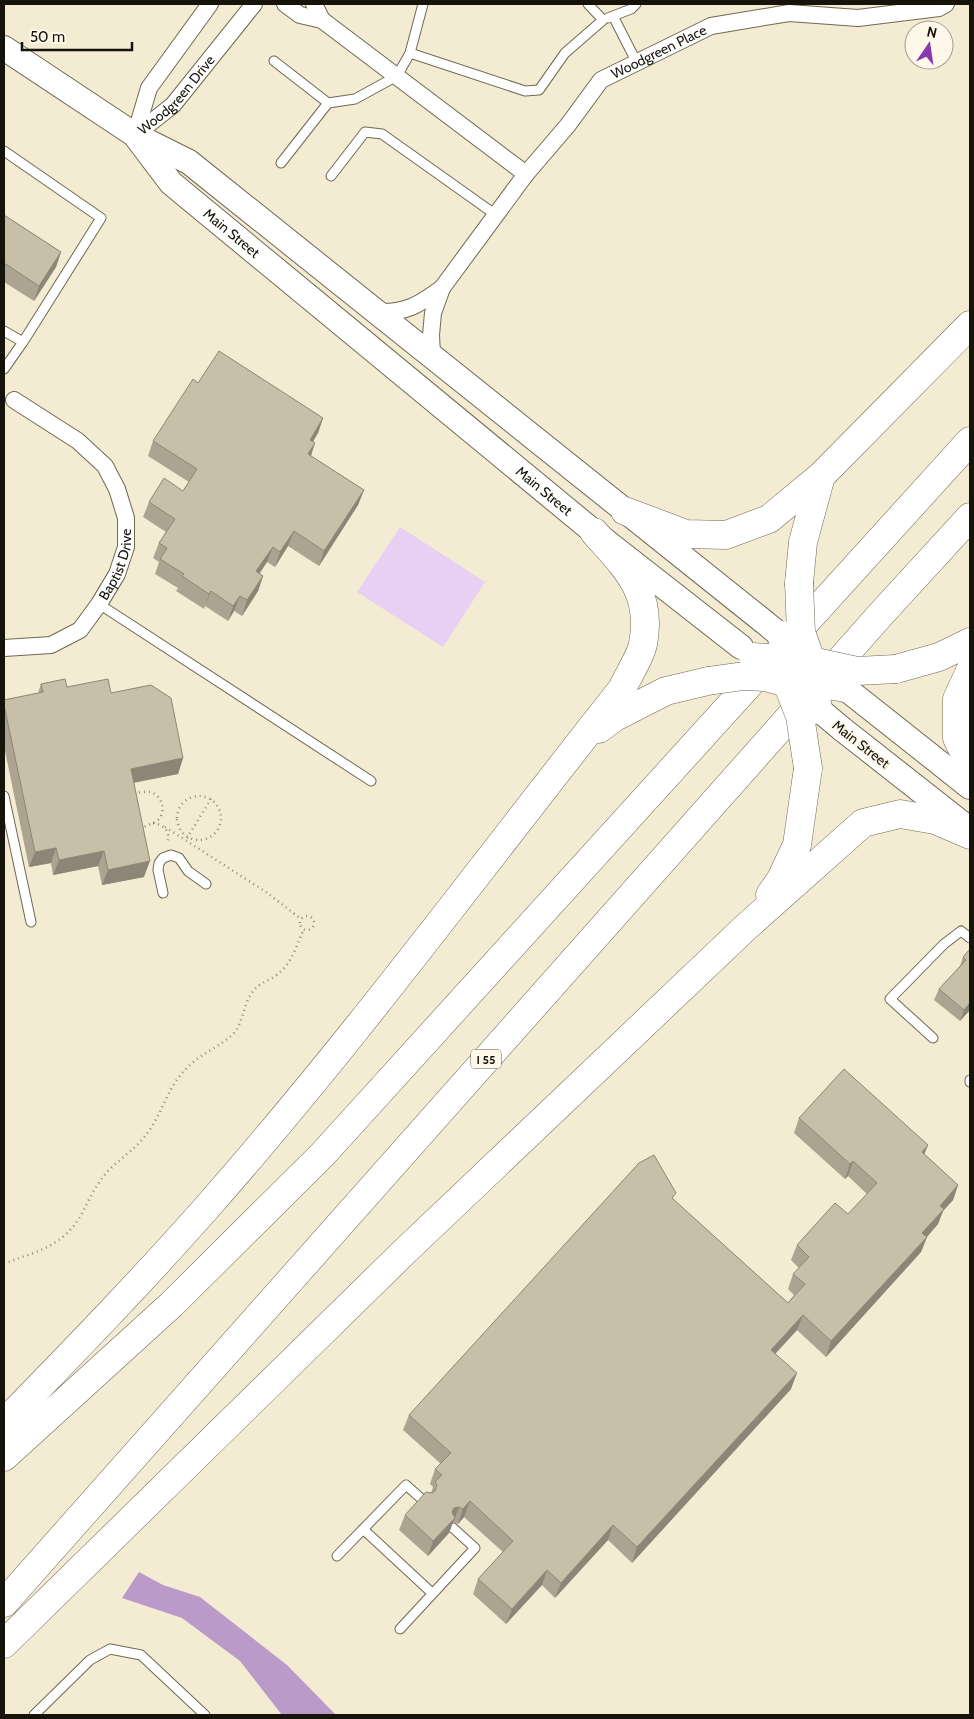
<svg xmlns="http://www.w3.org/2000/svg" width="974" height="1719" font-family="Cabin,sans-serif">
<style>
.green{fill:#e7d0f3}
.water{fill:#ba9ac9}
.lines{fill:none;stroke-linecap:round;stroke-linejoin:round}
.lane-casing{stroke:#706853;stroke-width:11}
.street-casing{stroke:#706853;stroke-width:18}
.secondary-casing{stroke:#706853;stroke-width:26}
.highway-casing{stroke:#706853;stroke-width:29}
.path{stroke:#908a79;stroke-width:2.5;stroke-dasharray:1 4;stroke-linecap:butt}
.lane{stroke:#fff;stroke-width:9}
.street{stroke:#fff;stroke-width:16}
.secondary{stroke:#fff;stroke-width:24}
.highway{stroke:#fff;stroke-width:28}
.secondary-bridge-casing{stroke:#706853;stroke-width:26;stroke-linecap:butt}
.highway-bridge-casing{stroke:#706853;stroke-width:29;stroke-linecap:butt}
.secondary-bridge{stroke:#fff;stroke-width:24}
.highway-bridge{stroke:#fff;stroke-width:28}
.wall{fill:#aca490}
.shaded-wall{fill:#8c8676}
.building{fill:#c8bfa8;stroke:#8c8676}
.labels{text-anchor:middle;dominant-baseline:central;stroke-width:4.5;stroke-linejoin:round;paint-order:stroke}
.shield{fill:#fef8ea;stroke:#5c584e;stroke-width:1}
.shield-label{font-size:12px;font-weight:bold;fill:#16130b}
.street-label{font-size:14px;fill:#16130b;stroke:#fef8ea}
</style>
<rect width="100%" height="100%" fill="#f4ebd3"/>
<path class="green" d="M 400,527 L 485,582 L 443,647 L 357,592 Z"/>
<path class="water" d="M 139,1572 L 163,1585 L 200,1597 L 287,1665 L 336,1715 L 282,1715 L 240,1661 L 182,1618 L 122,1598 Z"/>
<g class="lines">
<g class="lane-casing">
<path id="lane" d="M 613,16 L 637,63
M 608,18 L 631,9 L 636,4
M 410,53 L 525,91 L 539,90 L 565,53 L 603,20 L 588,4
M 274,61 L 328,103
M 4,151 L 101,218 L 23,342 L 4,331
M 281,163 L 328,103 L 355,99 L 397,76 L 410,53 L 423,4
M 331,176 L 365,132 L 382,134 L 496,215
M 4,369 L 23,342
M 99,604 L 371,781
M 4,796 L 31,922
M 163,893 L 158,870 L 159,863 L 163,858 L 171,855 L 179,858 L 188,871 L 206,884
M 933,1038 L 890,999 L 944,944 L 961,931 L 970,938
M 970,1080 L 970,1082
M 363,1529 L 432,1593
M 337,1556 L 406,1485 L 425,1502
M 400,1629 L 475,1548 L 453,1528
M 34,1715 L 90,1660 L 110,1649 L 141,1655 L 205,1715"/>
</g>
<g class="street-casing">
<g id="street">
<path d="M 285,4 L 300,15 L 322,20 L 526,174"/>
<path d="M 314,4 L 322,20"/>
<path id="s1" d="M 135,135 L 173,105 L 254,4"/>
<path d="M 135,135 L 149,88 L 210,4"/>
<path d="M 378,312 C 407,313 420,304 442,288"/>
<path id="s2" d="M 432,355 L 431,335 L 433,313 L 442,288 L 526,174 L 568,125 L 601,80 L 711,26 L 789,13 L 858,18 L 939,8 L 946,4"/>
<path id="s3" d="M 4,648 L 51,645 L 80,630 L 99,604 L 117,574 L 126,547 L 126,518 L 117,489 L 105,466 L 78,441 L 14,400"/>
</g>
</g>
<g class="secondary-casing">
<g id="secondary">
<path d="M 4,48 L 135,135 L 189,162 L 763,621"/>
<path id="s4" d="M 137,138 L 171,183 L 594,532 L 741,647"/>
<path d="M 864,703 L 970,787"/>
<path d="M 842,729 L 968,828"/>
</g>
</g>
<g class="highway-casing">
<path id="highway" d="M 625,511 L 686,534 L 726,535 L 769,519 L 821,476 L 970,325
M 799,583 L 803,542 L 821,476
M 896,669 L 939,657 L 970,642
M 970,671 L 957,699 L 957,738 L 970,765
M 599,729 L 615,717 L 666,691 L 708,681
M 770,895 L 781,879 L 797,845 L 808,768
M 4,1423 C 73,1352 143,1280 209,1205 C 354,1040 485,862 622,689 C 627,677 641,656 643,644 C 653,592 626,568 594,532
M 4,1457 L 172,1304 L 323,1154 L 970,441
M 4,1603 L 882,613 L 970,517
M 4,1644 L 402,1254 L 745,928 L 863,823 L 900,814 L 935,820 L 970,835"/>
</g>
<path class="path" d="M 134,793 C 139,793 145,791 150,792 C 162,795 167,811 158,820 C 152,825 146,824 141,830
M177 818a22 22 0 1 1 44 0a22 22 0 1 1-44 0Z
M 153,823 C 165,825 171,832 167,844
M 165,827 L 266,892 L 301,919
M 187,838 L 211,799
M300 923a7 7 0 1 1 14 0a7 7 0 1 1-14 0Z
M 4,1264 C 25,1255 47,1251 65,1235 C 82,1221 87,1199 100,1181 C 112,1163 132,1153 145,1136 C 160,1118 165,1095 179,1077 C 195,1055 214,1051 232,1035 C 243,1025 243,1006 251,994 C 259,982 268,982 278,974 C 292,963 297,944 304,929"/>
<use href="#lane" class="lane"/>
<use href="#street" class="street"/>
<use href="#secondary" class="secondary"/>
<use href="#highway" class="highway"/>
<g class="secondary-bridge-casing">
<path id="secondary-bridge" d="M 763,621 L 795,647
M 832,678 L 864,703
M 805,698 L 842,729"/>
</g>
<g class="highway-bridge-casing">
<path id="highway-bridge" d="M 799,583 L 801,632 L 811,661 L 818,710
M 782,635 L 787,683 L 800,716 L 808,768
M 753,657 L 811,661 L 857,671 L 896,669
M 708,681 L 744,676 L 766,677 L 787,683 L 813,683 L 846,688"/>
</g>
<use href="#secondary-bridge" class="secondary-bridge"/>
<use href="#highway-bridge" class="highway-bridge"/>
</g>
<path class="wall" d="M 4,215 L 61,252 L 56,267 L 34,301 L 4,282 Z
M 198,383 L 323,418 L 318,433 L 313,442 L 311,456 L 364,490 L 358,505 L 319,566 L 288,546 L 275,567 L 267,562 L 259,573 L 263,576 L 258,591 L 242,616 L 234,611 L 228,621 L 205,606 L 204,609 L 176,591 L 178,588 L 155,574 L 159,562 L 153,558 L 159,543 L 166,532 L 143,517 L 149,502 L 183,491 L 189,482 L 148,456 L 153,441 Z
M 41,684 L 111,693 L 183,758 L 178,774 L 134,783 L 144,877 L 102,885 L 98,866 L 53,875 L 51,863 L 29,867 L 4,746 L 4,700 L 38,693 Z
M 970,949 L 970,1010 L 960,1021 L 934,1000 L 939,989 L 960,966 L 963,957 Z
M 799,1118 L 928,1145 L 924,1154 L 958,1185 L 953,1200 L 943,1211 L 938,1224 L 927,1237 L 921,1252 L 826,1357 L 797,1330 L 775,1354 L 791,1389 L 632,1563 L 608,1540 L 555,1598 L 542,1585 L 506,1624 L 473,1594 L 478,1579 L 503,1552 L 464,1517 L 458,1524 L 453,1522 L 449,1533 L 428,1556 L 399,1530 L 405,1515 L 431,1493 L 433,1487 L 430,1484 L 435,1469 L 441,1464 L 403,1430 L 409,1415 L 673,1199 L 788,1303 L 794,1295 L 788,1289 L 793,1274 L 799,1268 L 791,1260 L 797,1245 L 848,1214 L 867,1194 L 848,1176 L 845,1179 L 794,1133 Z"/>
<path class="shaded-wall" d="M 61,252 L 56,267 L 34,301 L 39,286 Z
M 323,418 L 318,433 L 304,455 L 310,440 Z
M 315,443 L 310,459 L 308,454 Z
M 364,490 L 358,505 L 319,566 L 324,551 Z
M 294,531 L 288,546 L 275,567 L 280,552 Z
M 273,547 L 267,562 L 251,587 L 256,571 Z
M 263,576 L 258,591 L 242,616 L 247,600 Z
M 211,591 L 205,606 L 204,609 L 209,594 Z
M 240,596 L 234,611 L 228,621 L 233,606 Z
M 183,758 L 178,774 L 125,784 L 131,769 Z
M 56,848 L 51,863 L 29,867 L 35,852 Z
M 104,851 L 98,866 L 53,875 L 59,860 Z
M 150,861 L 144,877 L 102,885 L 108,870 Z
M 970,1003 L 970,1010 L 960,1021 L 964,1010 Z
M 928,1145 L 922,1160 L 922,1152 Z
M 853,1161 L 848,1176 L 845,1179 L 850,1164 Z
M 958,1185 L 953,1200 L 943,1211 L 938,1224 L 917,1248 L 922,1233 L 940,1206 Z
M 927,1237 L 921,1252 L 826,1357 L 831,1341 Z
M 803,1315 L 797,1330 L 765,1365 L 771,1350 Z
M 797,1373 L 791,1389 L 632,1563 L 637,1547 Z
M 470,1501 L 464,1517 L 458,1524 L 463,1509 Z
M 459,1507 L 449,1533 L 428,1556 L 433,1541 L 454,1508 Z
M 613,1525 L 608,1540 L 555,1598 L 561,1583 Z
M 547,1570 L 542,1585 L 506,1624 L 512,1609 Z"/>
<path class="building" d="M 4,215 L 61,252 L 39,286 L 4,263 Z
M 219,351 L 323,418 L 310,440 L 315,443 L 308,454 L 364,490 L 324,551 L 294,531 L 280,552 L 273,547 L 256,571 L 263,576 L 247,600 L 240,596 L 233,606 L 211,591 L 209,594 L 182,576 L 184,574 L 160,559 L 167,548 L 159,543 L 175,519 L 149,502 L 164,478 L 183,491 L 197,469 L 153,441 L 193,379 L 198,383 Z
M 65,679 L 67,687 L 108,679 L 111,693 L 151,685 L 171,698 L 183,758 L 131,769 L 150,861 L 108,870 L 104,851 L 59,860 L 56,848 L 35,852 L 4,705 L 4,700 L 43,692 L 41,684 Z
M 970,949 L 970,1003 L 964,1010 L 939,989 L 966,960 L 963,957 Z
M 844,1069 L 928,1145 L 922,1152 L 958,1185 L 940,1206 L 944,1209 L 922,1233 L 927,1237 L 831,1341 L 803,1315 L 771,1350 L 797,1373 L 637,1547 L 613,1525 L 561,1583 L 547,1570 L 512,1609 L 478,1579 L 513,1541 L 470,1501 L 463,1509 L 459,1507 L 454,1508 L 452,1512 L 455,1518 L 433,1541 L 405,1515 L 426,1492 L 432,1493 L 435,1491 L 437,1485 L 435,1482 L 442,1475 L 435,1469 L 451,1453 L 409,1415 L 639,1163 L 654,1155 L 676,1193 L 672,1198 L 788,1303 L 805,1284 L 793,1274 L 809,1257 L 797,1245 L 835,1203 L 848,1214 L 877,1183 L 853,1161 L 850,1164 L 799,1118 Z"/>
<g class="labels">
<rect class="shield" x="471" y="1049.5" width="30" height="19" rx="4"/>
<g class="shield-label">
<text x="486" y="1059">I 55</text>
</g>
<g class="street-label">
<text stroke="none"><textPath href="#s2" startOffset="395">Woodgreen Place</textPath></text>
<text stroke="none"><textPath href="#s1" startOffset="58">Woodgreen Drive</textPath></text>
<text stroke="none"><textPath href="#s4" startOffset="135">Main Street</textPath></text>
<text stroke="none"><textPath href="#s4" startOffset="540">Main Street</textPath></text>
<text stroke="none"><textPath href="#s3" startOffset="156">Baptist Drive</textPath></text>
<text transform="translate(861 744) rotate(38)">Main Street</text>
</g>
</g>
<rect width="974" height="1719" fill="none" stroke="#16130b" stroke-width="10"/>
<g transform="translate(929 45) rotate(13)"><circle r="24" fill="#fef8ea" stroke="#a19c91"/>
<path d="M0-4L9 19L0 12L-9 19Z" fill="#8939a9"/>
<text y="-8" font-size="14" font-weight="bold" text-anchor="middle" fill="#16130b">N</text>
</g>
<path d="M22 42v8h110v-8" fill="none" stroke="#16130b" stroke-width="2.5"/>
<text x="30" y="42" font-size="15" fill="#16130b" stroke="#fef8ea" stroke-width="4" paint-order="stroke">50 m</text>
</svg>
